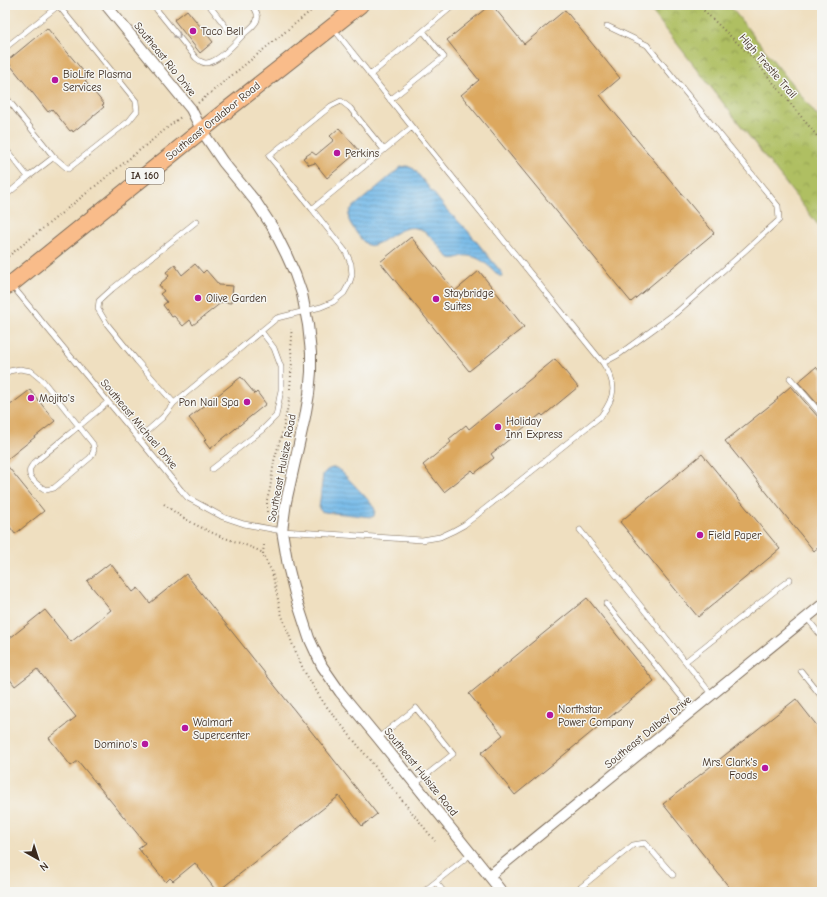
<svg xmlns="http://www.w3.org/2000/svg" width="827" height="897" font-family="'Comic Neue',sans-serif">
<style>
.park{fill:url(#park-crowns);stroke:#757440}
.water{fill:url(#water-rules);stroke:#567183}
.building{fill:#dca85f}
.lines{fill:none;stroke-linecap:round;stroke-linejoin:round}
.lane-casing{stroke:#7a6957;stroke-width:6}
.street-casing{stroke:#7a6957;stroke-width:12}
.primary-casing{stroke:#7a6957;stroke-width:18}
.path{stroke:#7a6957;stroke-width:2;stroke-dasharray:1 3;stroke-linecap:butt}
.lane{stroke:#fff;stroke-width:5}
.street{stroke:#fff;stroke-width:10}
.primary{stroke:#f9bc8a;stroke-width:16}
.oneway{stroke:#a79f9a}
.poi-dot{fill:#b5179e;stroke:#f6f6f2;stroke-width:1.5}
.labels{text-anchor:middle;dominant-baseline:central;stroke-width:3;stroke-linejoin:round;paint-order:stroke}
.shield{fill:#f6f6f2;stroke:#73675e;stroke-width:1}
.shield-label{font-size:10px;font-weight:bold;fill:#3b2a1e}
.poi-label{font-size:11px;fill:#3b2a1e;stroke:#f6f6f2;text-anchor:start}
.street-label{font-size:11px;fill:#3b2a1e;stroke:#f6f6f2}
</style>
<defs>
<pattern id="park-crowns" width="20" height="18" patternUnits="userSpaceOnUse"><rect width="20" height="18" fill="#afbf62"/><path d="M2 6a3 3 0 1 1 6 0M12 15a3 3 0 1 1 6 0" fill="none" stroke="#909b50"/></pattern>
<pattern id="water-rules" width="6" height="5" patternUnits="userSpaceOnUse"><rect width="6" height="5" fill="#71b8e8"/><path d="M0 2.5h6" fill="none" stroke="#5e96bb"/></pattern>
</defs>
<rect width="100%" height="100%" fill="#f6f6f2"/>
<filter id="ink" filterUnits="userSpaceOnUse"><feTurbulence type="fractalNoise" baseFrequency=".025" numOctaves="2"/><feDisplacementMap in="SourceGraphic" scale="8" xChannelSelector="R" yChannelSelector="G"/><feConvolveMatrix kernelMatrix="1 2 1 2 8 2 1 2 1" color-interpolation-filters="sRGB"/></filter>
<filter id="wash" filterUnits="userSpaceOnUse"><feTurbulence type="fractalNoise" baseFrequency=".012" numOctaves="4" result="noise"/><feDisplacementMap in="SourceGraphic" scale="16" xChannelSelector="R" yChannelSelector="G"/><feGaussianBlur stdDeviation="0.9" result="paint"/><feColorMatrix in="noise" values="0 0 0 0 0 0 0 0 0 0 0 0 0 0 0 0 0 1.4 0 .05"/><feComposite in="paint" operator="in"/></filter>
<g filter="url(#wash)">
<rect width="100%" height="100%" fill="#efdfc0"/>
<path class="park" d="M 647,5 L 729,5 L 822,122 L 822,230 Z"/>
<path class="water" d="M 407,166 L 414,169 L 447,210 L 467,230 L 502,273 L 502,276 L 499,276 C 491,268 481,257 469,256 C 460,254 456,262 448,257 C 440,248 428,230 416,228 C 398,224 379,249 368,245 C 363,243 355,231 352,226 C 348,220 347,216 351,209 L 394,173 L 401,167 Z
M 332,468 L 336,468 L 341,471 C 346,477 374,504 375,510 C 375,512 374,514 374,516 L 372,517 L 325,512 L 321,511 L 319,509 L 323,474 L 327,470 Z"/>
<g id="blocks">
<path class="building" d="M 490,5 L 492,5 L 524,44 L 565,10 L 620,78 L 600,95 L 714,233 L 631,302 L 461,95 L 479,80 L 447,40 Z
M 187,10 L 213,42 L 200,53 L 174,20 Z
M 47,28 L 89,78 L 85,81 L 104,104 L 102,105 L 104,107 L 93,116 L 93,117 L 85,124 L 84,123 L 73,132 L 72,130 L 70,131 L 52,109 L 48,112 L 7,61 Z
M 339,128 L 359,151 L 327,178 L 315,163 L 309,165 L 303,158 L 312,152 L 316,155 L 334,140 L 330,136 Z
M 411,237 L 455,291 L 479,271 L 524,327 L 469,371 L 380,262 Z
M 195,264 L 203,273 L 206,270 L 219,285 L 233,286 L 231,303 L 222,302 L 193,325 L 190,320 L 183,326 L 174,316 L 172,317 L 163,305 L 167,302 L 160,294 L 164,291 L 159,285 L 169,276 L 166,272 L 175,265 L 182,275 Z
M 555,359 L 578,387 L 543,416 L 541,414 L 491,454 L 494,458 L 475,473 L 472,470 L 444,492 L 423,465 L 451,442 L 449,439 L 466,425 L 469,429 Z
M 816,367 L 822,374 L 822,409 L 798,382 Z
M 241,377 L 255,394 L 257,392 L 266,404 L 210,449 L 204,441 L 206,439 L 189,418 Z
M 791,386 L 819,418 L 822,419 L 822,544 L 814,551 L 725,441 L 778,399 L 777,398 Z
M 30,390 L 55,421 L 5,461 L 5,409 Z
M 702,454 L 780,549 L 698,617 L 620,522 Z
M 5,463 L 44,511 L 15,534 L 5,520 Z
M 110,563 L 133,592 L 138,588 L 150,603 L 186,574 L 377,814 L 362,826 L 339,796 L 217,892 L 195,863 L 173,881 L 170,878 L 166,882 L 138,848 L 145,843 L 78,761 L 71,766 L 49,738 L 76,717 L 37,669 L 15,686 L 5,673 L 5,642 L 45,610 L 71,642 L 111,610 L 87,581 Z
M 587,598 L 654,681 L 515,795 L 481,753 L 503,735 L 469,694 Z
M 796,699 L 822,732 L 822,892 L 733,892 L 663,804 Z"/>
</g>
</g>
<g filter="url(#ink)">
<use href="#blocks" fill-opacity="0" stroke="#7a6957" stroke-width="1"/>
<g class="lines">
<g class="lane-casing">
<path id="lane" d="M 154,5 L 157,10 L 196,58 C 198,60 200,61 202,62 C 214,68 236,42 245,33
M 209,5 L 229,31 L 245,33 C 256,24 263,18 252,5
M 423,31 L 454,5
M 5,48 L 59,5
M 370,75 L 423,31 L 444,57 L 390,100
M 5,96 L 54,157
M 5,148 L 28,177 L 54,157 L 68,169 L 129,121 L 137,111 L 136,101 L 58,5
M 5,185 L 10,191
M 5,196 L 28,177
M 312,209 L 269,156 L 331,106 L 341,101 L 350,108 L 384,150
M 5,277 L 181,490 L 188,498 L 223,517 L 244,524 L 282,531 L 422,540 L 440,537 L 453,531 L 464,525 L 482,511 L 601,416 C 616,396 617,384 603,363 L 412,127 L 333,28
M 603,363 L 618,355 L 677,312 L 779,220 L 778,206 L 647,45 L 607,26
M 5,375 L 9,371 L 20,369 L 31,371 L 43,381 L 93,444 L 94,450 L 91,457 L 54,488 L 46,490 C 39,486 27,478 30,469 C 30,468 33,464 34,463 C 58,443 83,423 108,402
M 790,378 L 822,415
M 174,403 L 137,361 L 107,324 L 98,309 L 99,301 L 112,289 L 197,221
M 138,439 L 163,417 L 174,403 L 277,318 L 321,307 L 333,302 L 344,293 L 349,284 L 352,275 L 351,264 L 346,252 L 312,209 L 412,127
M 212,469 L 262,430 L 276,416 L 281,390 L 281,367 L 274,348 L 261,331
M 580,530 L 712,695
M 606,604 L 693,711
M 807,618 L 822,637
M 686,661 L 790,579
M 801,671 L 822,697
M 378,738 L 416,708 L 453,754 L 415,784
M 436,882 L 444,892
M 423,892 L 471,854
M 575,892 L 633,845 L 645,843 L 673,875"/>
</g>
<g class="street-casing">
<path id="street" d="M 106,5 L 191,109 L 202,131 L 223,162 L 256,202 L 273,228 L 286,254 L 295,274 L 302,294 L 308,325 L 311,353 L 311,372 L 309,394 L 305,417 L 286,502 L 282,531 L 288,566 L 296,598 L 309,638 L 322,666 L 340,692 L 378,738 L 502,892
M 489,876 L 822,605"/>
</g>
<g class="primary-casing">
<path id="primary" d="M 5,287 L 11,284 L 218,117 L 360,5"/>
</g>
<path class="path" d="M 698,5 L 753,58 L 822,142
M 198,103 L 318,5
M 5,259 L 182,116
M 290,389 L 292,362 L 291,349 L 292,338 L 291,329
M 164,504 C 180,517 200,528 220,536 C 235,542 249,545 263,553
M 267,512 L 267,500 L 270,489 L 274,461 L 283,430 L 290,396
M 264,545 L 263,553 L 264,557 L 272,572 L 281,613 L 292,643 L 304,671 L 323,702 L 435,841"/>
<use href="#lane" class="lane"/>
<use href="#street" class="street"/>
<use href="#primary" class="primary"/>
</g>
<defs><path id="oneway-chevron" d="M-2-3.5L2.5 0L-2 3.5" fill="none" stroke-width="1.6" stroke-linecap="round" stroke-linejoin="round"/></defs>
<use class="oneway" href="#oneway-chevron" transform="translate(178 36) rotate(50)"/>
</g>
<g class="poi-dot">
<circle cx="193" cy="31" r="4"/>
<circle cx="55" cy="80" r="4"/>
<circle cx="337" cy="153" r="4"/>
<circle cx="198" cy="298" r="4"/>
<circle cx="436" cy="299" r="4"/>
<circle cx="31" cy="398" r="4"/>
<circle cx="247" cy="402" r="4"/>
<circle cx="498" cy="427" r="4"/>
<circle cx="700" cy="535" r="4"/>
<circle cx="550" cy="715" r="4"/>
<circle cx="185" cy="728" r="4"/>
<circle cx="145" cy="744" r="4"/>
<circle cx="765" cy="768" r="4"/>
</g>
<g class="labels">
<rect class="shield" x="126" y="168" width="38" height="16" rx="3"/>
<g class="shield-label">
<text x="145" y="176">IA 160</text>
</g>
<g class="poi-label">
<text x="201" y="31">Taco Bell</text>
<text x="63" y="74">BioLife Plasma<tspan x="63" dy="13">Services</tspan></text>
<text x="345" y="153">Perkins</text>
<text x="444" y="293">Staybridge<tspan x="444" dy="13">Suites</tspan></text>
<text x="206" y="298">Olive Garden</text>
<text x="39" y="398">Mojito's</text>
<text x="239" y="402" text-anchor="end">Pon Nail Spa</text>
<text x="506" y="421">Holiday<tspan x="506" dy="13">Inn Express</tspan></text>
<text x="708" y="535">Field Paper</text>
<text x="558" y="709">Northstar<tspan x="558" dy="13">Power Company</tspan></text>
<text x="193" y="722">Walmart<tspan x="193" dy="13">Supercenter</tspan></text>
<text x="137" y="744" text-anchor="end">Domino's</text>
<text x="757" y="762" text-anchor="end">Mrs. Clark's<tspan x="757" dy="13">Foods</tspan></text>
</g>
<g class="street-label">
<text transform="translate(165 59) rotate(51)">Southeast Rio Drive</text>
<text transform="translate(768 66) rotate(49)">High Trestle Trail</text>
<text transform="translate(213 121) rotate(-39)">Southeast Oralabor Road</text>
<text transform="translate(139 424) rotate(50)">Southeast Michael Drive</text>
<text transform="translate(282 468) rotate(-79)">Southeast Hulsize Road</text>
<text transform="translate(648 732) rotate(-39)">Southeast Dalbey Drive</text>
<text transform="translate(421 772) rotate(51)">Southeast Hulsize Road</text>
</g>
</g>
<rect width="827" height="897" fill="none" stroke="#f6f6f2" stroke-width="20"/>
<g transform="translate(38 859) rotate(141)" stroke="#f6f6f2" stroke-width="3" paint-order="stroke">
<path d="M0-3L7 15L0 10L-7 15Z" fill="#3b2a1e"/>
<text y="-6" font-size="11" font-weight="bold" text-anchor="middle" fill="#3b2a1e">N</text>
</g>
</svg>
